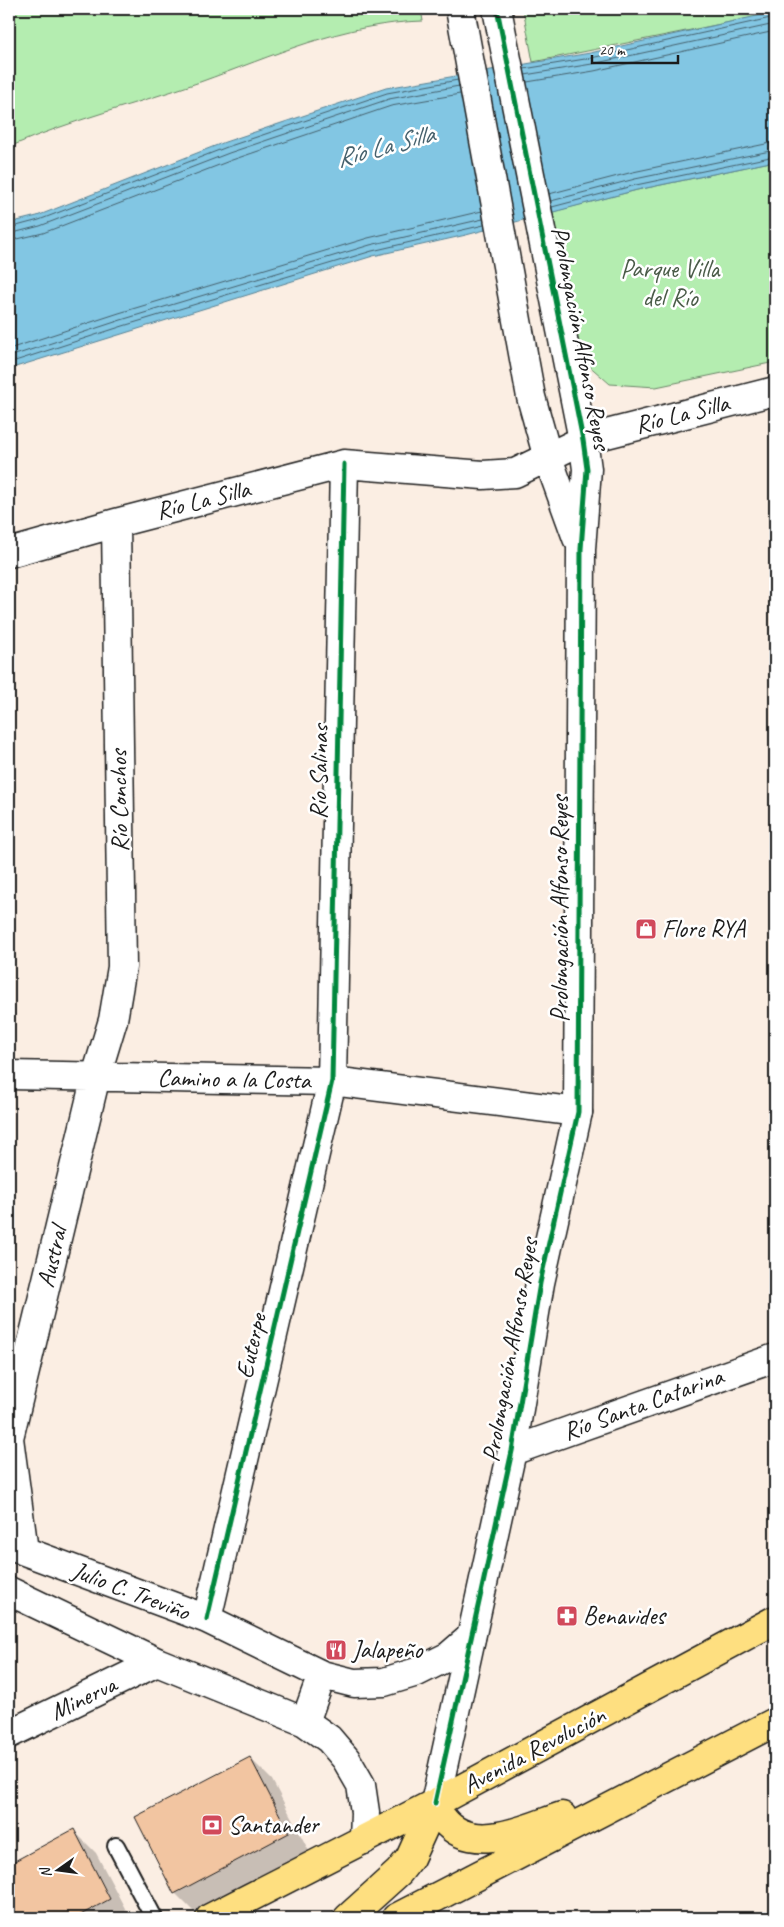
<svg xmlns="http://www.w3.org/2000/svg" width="784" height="1927" font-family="Caveat,sans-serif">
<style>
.green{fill:#b4edb0;stroke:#688466}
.water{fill:#82c6e3;stroke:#598293}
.shadow{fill:#0003}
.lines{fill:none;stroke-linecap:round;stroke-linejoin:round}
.shore{stroke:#45606c;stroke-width:1}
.building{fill:#f2c5a1;stroke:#1c1c1c}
.service-casing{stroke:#1c1c1c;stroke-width:20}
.minor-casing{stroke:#1c1c1c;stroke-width:31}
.tertiary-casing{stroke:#1c1c1c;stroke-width:31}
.primary-casing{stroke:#1c1c1c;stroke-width:31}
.service{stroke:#fff;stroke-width:16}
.minor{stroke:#fff;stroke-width:28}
.tertiary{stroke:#fff;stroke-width:28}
.primary{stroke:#fedf80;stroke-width:28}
.cycleway-casing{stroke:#fff;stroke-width:8}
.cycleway{stroke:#00873e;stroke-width:5}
.labels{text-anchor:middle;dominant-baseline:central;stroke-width:5;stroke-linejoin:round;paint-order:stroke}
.park-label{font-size:25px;fill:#4a5b48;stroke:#fff}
.street-label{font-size:25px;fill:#1c1c1c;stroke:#fff}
.poi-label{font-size:25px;fill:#1c1c1c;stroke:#fff;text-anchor:start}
.water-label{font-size:26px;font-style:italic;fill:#45606c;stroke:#fff}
</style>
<rect width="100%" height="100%" fill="#fbeee3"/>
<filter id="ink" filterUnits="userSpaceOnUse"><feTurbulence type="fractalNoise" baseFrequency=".02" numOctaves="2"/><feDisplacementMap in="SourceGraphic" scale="10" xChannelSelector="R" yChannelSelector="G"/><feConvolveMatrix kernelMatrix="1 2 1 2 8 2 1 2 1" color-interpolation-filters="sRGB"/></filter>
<g filter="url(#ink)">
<path class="green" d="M 9,9 L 421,9 L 423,21 C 343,23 273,56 200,82 C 136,104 71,120 9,147 Z
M 523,9 L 775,9 L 775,13 L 533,62 Z
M 775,161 L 775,362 L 656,387 L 610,384 L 586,363 L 573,334 L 564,265 L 552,212 L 637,190 Z"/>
<path class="water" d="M 775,12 L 775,161 L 637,190 L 466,235 L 373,256 L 9,369 L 9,223 L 37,216 L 225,142 L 386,88 L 590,53 Z"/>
<path class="shadow" d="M 250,1758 L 272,1780 L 311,1855 L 197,1915 L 175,1893 Z
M 74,1831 L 96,1853 L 130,1918 L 9,1918 L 9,1865 Z"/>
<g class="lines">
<path class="shore" d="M 524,69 L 591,58 L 775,17
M 525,75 L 592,64 L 775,24
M 527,82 L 594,71 L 775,31
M 549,194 L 633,172 L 775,142
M 551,201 L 635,179 L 775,150
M 552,207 L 636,185 L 775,156
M 9,228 L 39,220 L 227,147 L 387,93 L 458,80
M 9,234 L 40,226 L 229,153 L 389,99 L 459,86
M 9,241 L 43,233 L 232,160 L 391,106 L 460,94
M 9,349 L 119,313 L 368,238 L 482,211
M 9,357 L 121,320 L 370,245 L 483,219
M 9,363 L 123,326 L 372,251 L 484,225"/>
</g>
<path class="building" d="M 250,1757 L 289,1833 L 174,1894 L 135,1817 Z
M 74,1829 L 110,1899 L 75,1918 L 9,1918 L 9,1864 Z"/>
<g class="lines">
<g class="service-casing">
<path id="service" d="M 116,1846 L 154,1918"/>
</g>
<g class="minor-casing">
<path id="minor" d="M 9,553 L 116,523 L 344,464 L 483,475 L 515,473 L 583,440 L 775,391
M 9,1075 L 332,1081 L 578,1112
M 512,1451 L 775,1358
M 9,1543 L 24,1551 L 207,1619 L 322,1675 L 354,1683 L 384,1682 L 417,1672 L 449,1656 L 471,1637
M 24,1551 L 9,1438 L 96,1076 L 113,1020 L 122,967 L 116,523
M 9,1591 L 157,1662 L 305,1722 L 329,1739 L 346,1759 L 361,1785 L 365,1812 L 364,1840
M 207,1619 L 332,1081 L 344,464
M 305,1722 L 322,1675
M 9,1734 L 157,1662"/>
</g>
<g class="tertiary-casing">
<path id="tertiary" d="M 460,9 L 531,397 L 548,458 L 577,538
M 435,1803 L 512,1451 L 540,1283 L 578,1112 L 581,549 L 587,469 L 583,440 L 497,9"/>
</g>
<g class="primary-casing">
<path id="primary" d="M 435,1803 C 438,1808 440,1816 444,1820 C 473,1856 529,1827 562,1816
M 210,1918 L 435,1803 L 775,1620
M 348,1918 L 399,1872 L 410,1858 L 435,1803
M 396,1918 L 775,1722"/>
</g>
<use href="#service" class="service"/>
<use href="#minor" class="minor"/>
<use href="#tertiary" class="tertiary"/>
<use href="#primary" class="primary"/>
<g class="cycleway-casing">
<path id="cycleway" d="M 207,1619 L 332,1081 L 344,464
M 435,1803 L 512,1451 L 540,1283 L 578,1112 L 581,549 L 587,469 L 583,440 L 497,9"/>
</g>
<use href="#cycleway" class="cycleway"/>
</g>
</g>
<defs>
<g id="shop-square" transform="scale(1.125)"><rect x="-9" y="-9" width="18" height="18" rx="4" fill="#d1495b" stroke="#fff"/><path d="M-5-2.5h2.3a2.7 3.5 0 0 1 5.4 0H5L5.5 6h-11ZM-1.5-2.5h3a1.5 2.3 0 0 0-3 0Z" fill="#fff"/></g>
<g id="pharmacy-square" transform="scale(1.125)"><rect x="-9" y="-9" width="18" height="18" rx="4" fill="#d1495b" stroke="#fff"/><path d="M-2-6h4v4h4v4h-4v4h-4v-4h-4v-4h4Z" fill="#fff"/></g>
<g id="restaurant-square" transform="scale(1.125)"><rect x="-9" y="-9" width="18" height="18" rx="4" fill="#d1495b" stroke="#fff"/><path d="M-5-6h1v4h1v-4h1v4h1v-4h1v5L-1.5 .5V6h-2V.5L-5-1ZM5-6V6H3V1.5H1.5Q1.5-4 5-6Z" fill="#fff"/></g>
<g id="bank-square" transform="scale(1.125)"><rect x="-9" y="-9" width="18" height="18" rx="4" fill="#d1495b" stroke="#fff"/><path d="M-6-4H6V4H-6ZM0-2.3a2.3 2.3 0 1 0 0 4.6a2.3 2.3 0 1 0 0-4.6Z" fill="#fff"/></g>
</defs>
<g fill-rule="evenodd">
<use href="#shop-square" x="646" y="929"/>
<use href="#pharmacy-square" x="567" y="1616"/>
<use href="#restaurant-square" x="336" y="1650"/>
<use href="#bank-square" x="212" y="1825"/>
</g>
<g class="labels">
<g class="park-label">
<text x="670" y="269">Parque Villa<tspan x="670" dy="29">del Río</tspan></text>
</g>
<g class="street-label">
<text transform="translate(581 338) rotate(79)">Prolongación Alfonso Reyes</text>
<text transform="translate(682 414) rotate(-14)">Río La Silla</text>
<text transform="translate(203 500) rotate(-14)">Río La Silla</text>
<text transform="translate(319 772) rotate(-89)">Río Salinas</text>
<text transform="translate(119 801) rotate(-91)">Río Conchos</text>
<text transform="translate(560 909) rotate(-90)">Prolongación Alfonso Reyes</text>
<text transform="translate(234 1079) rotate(1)">Camino a la Costa</text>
<text transform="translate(52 1257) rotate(-77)">Austral</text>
<text transform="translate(251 1346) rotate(-77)">Euterpe</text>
<text transform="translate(510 1350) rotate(-80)">Prolongación Alfonso Reyes</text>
<text transform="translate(643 1404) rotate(-20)">Río Santa Catarina</text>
<text transform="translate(131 1591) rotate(21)">Julio C. Treviño</text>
<text transform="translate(83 1698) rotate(-26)">Minerva</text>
<text transform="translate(534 1750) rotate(-28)">Avenida Revolución</text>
</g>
<g class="poi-label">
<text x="662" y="929">Flore RYA</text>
<text x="583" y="1616">Benavides</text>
<text x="352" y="1650">Jalapeño</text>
<text x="228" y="1825">Santander</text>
</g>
<g class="water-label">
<text transform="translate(385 146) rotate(-15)">Río La Silla</text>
</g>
</g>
<rect width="784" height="1927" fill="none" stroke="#fff" stroke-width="30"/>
<rect x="15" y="15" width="754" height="1897" fill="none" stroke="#1c1c1c" stroke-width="2" filter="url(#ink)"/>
<g transform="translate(58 1870) rotate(256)" stroke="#ffffff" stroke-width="4" paint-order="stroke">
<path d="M0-4L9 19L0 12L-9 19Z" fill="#1c1c1c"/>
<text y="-8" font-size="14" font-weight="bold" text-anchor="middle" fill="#1c1c1c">N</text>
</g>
<path d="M592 55v8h86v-8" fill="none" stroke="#1c1c1c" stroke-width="2.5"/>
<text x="599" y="55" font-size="15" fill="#1c1c1c" stroke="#ffffff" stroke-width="4" paint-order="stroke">20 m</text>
</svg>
